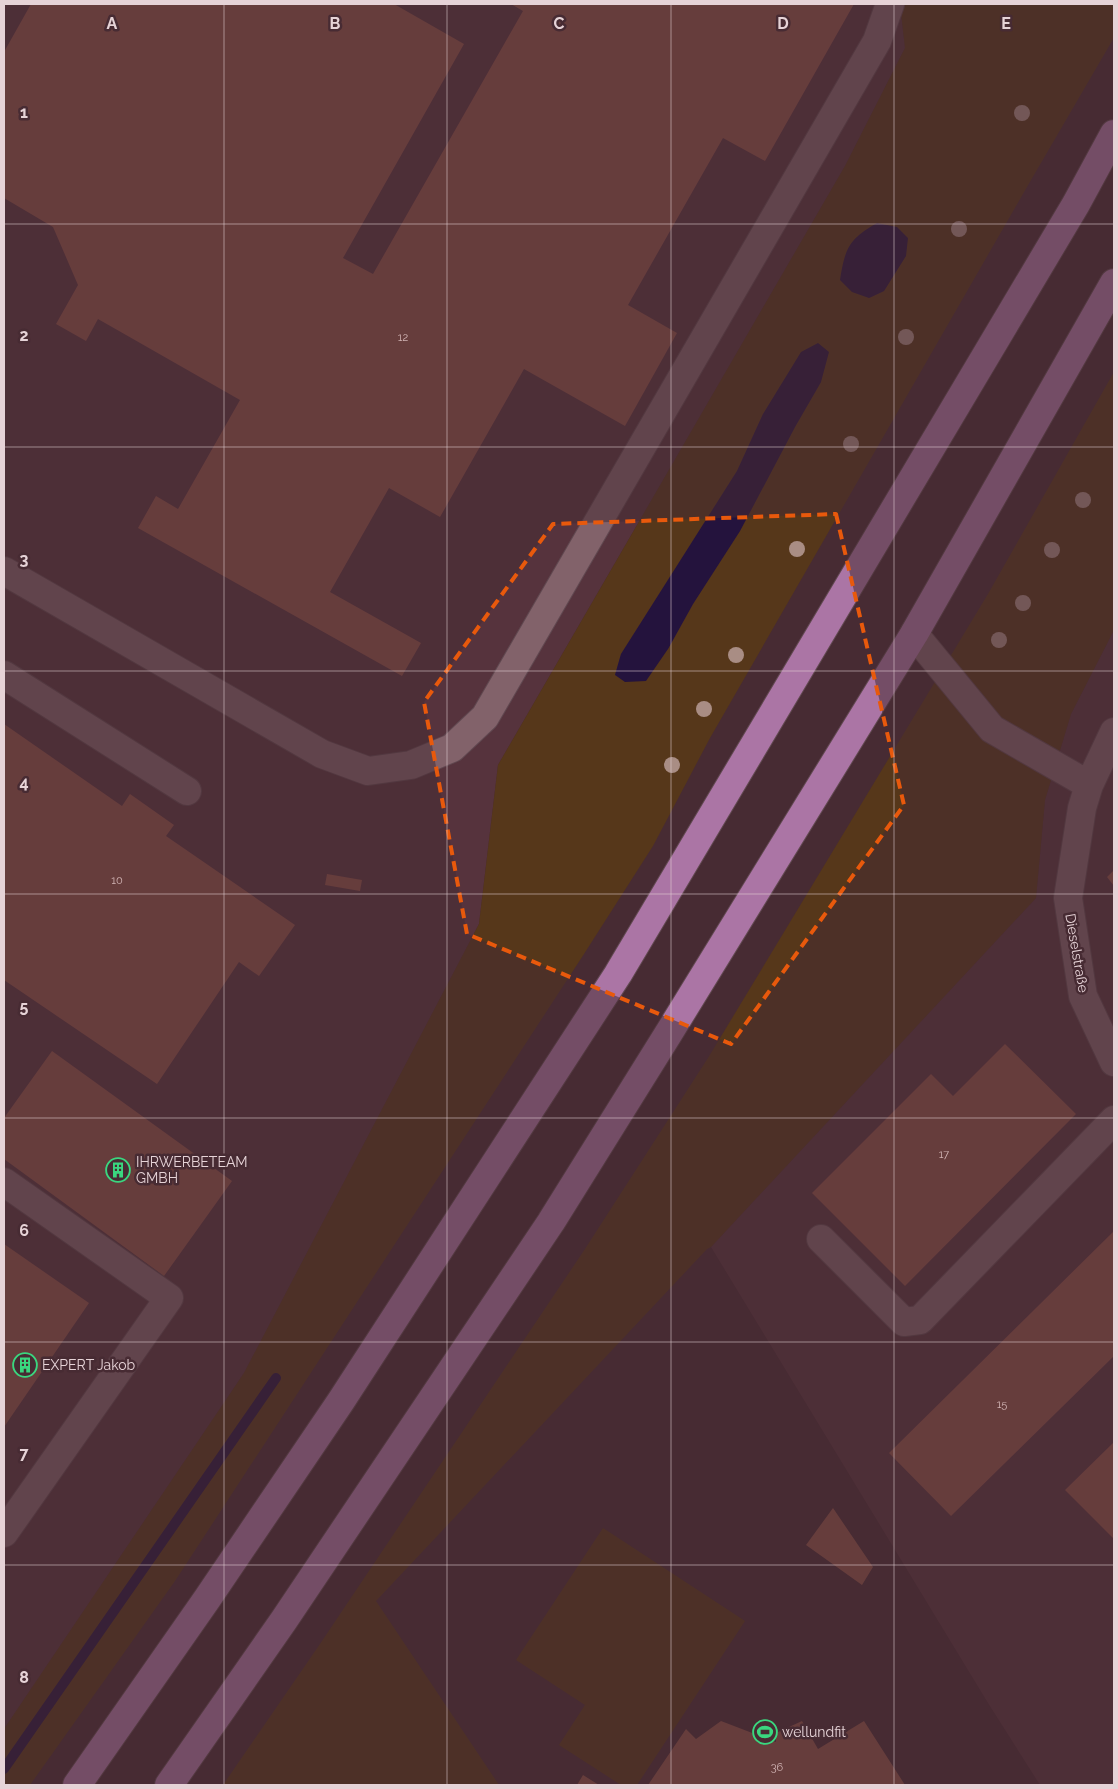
<svg xmlns="http://www.w3.org/2000/svg" width="1118" height="1789" font-family="Raleway,sans-serif">
<style>
.built{fill:#56333d}
.green{fill:#56371a;fill-rule:evenodd}
.water{fill:#24133d}
.lines{fill:none;stroke-linecap:round;stroke-linejoin:round}
.stream{stroke:#24133d;stroke-width:10}
.building{fill:#8c5348}
.minor-casing{stroke:#604850;stroke-width:30}
.highway-casing{stroke:#604850;stroke-width:30}
.minor{stroke:#82626a;stroke-width:28}
.highway{stroke:#ab75a5;stroke-width:28}
.tree{fill:#a98d84}
.marked{fill:none;stroke:#e8590c;stroke-width:4;stroke-dasharray:10 6;stroke-linejoin:round}
.grid{fill:none;stroke:#e6d3d7;stroke-width:1;stroke-opacity:0.55}
.labels{text-anchor:middle;dominant-baseline:central;stroke-width:5;stroke-linejoin:round;paint-order:stroke}
.number-label{font-size:11px;fill:#d0b3b3}
.street-label{font-size:14px;fill:#e6d3d7;stroke:#472b33}
.poi-label{font-size:14px;fill:#e6d3d7;stroke:#472b33;text-anchor:start}
.grid-label{font-size:16px;text-anchor:middle;font-weight:bold;fill:#e6d3d7;stroke:#472b33;stroke-width:5;stroke-linejoin:round;paint-order:stroke}
</style>
<rect width="100%" height="100%" fill="#472b33"/>
<path class="built" d="M 4,4 L 900,4 L 905,48 L 845,166 L 498,765 L 479,924 L 244,1373 L 4,1729 Z
M 1114,630 L 1114,1785 L 1040,1785 L 988,1703 L 711,1247 L 1036,898 L 1045,800 L 1071,714 Z"/>
<path class="green" d="M 900,4 L 1114,4 L 1114,37 L 1112,41 L 1031,180 L 710,738 L 653,846 L 584,954 L 175,1581 L 30,1785 L 4,1785 L 4,1729 L 244,1373 L 479,924 L 498,765 L 845,166 L 905,48 ZM 906,255 L 884,291 L 869,298 ZM 821,382 L 795,427 L 740,531 L 693,604 L 668,649 L 615,675 L 621,654 L 737,471 L 763,414 Z
M 1114,372 L 1114,630 L 1071,714 L 1045,800 L 1036,898 L 711,1247 L 707,1249 L 376,1601 L 499,1785 L 223,1785 L 320,1644 L 585,1249 L 708,1058 L 988,594 Z
M 603,1528 L 745,1621 L 637,1785 L 621,1785 L 559,1745 L 585,1705 L 516,1660 Z"/>
<path class="water" d="M 877,223 L 897,227 L 908,238 L 906,256 L 884,291 L 869,298 L 852,292 L 840,280 C 845,248 849,239 877,223 Z
M 818,343 L 829,352 L 821,382 L 795,427 L 740,531 L 693,604 L 668,649 L 646,681 L 625,682 L 615,675 L 621,654 L 737,471 L 763,414 L 801,352 Z"/>
<g class="lines">
<path class="stream" d="M 4,1769 L 276,1378"/>
</g>
<path class="building" d="M 31,4 L 394,4 L 464,44 L 343,258 L 373,274 L 523,11 L 511,4 L 854,4 L 765,161 L 723,138 L 628,305 L 677,333 L 625,426 L 524,369 L 440,517 L 389,488 L 330,592 L 421,643 L 402,676 L 138,528 L 156,496 L 178,509 L 240,400 L 98,319 L 86,341 L 56,324 L 78,285 L 53,227 L 4,198 L 4,52 Z
M 4,724 L 122,806 L 130,794 L 174,825 L 166,836 L 295,925 L 259,976 L 239,962 L 157,1084 L 4,980 Z
M 1114,870 L 1114,886 L 1107,877 Z
M 327,874 L 362,880 L 360,891 L 325,885 Z
M 1005,1044 L 1076,1114 L 905,1286 L 812,1193 L 931,1074 L 953,1096 Z
M 52,1051 L 232,1181 L 164,1276 L 4,1159 L 4,1118 Z
M 1114,1231 L 1114,1356 L 951,1516 L 889,1453 Z
M 4,1244 L 89,1303 L 4,1427 Z
M 1114,1442 L 1114,1539 L 1065,1490 Z
M 833,1508 L 873,1567 L 862,1585 L 806,1545 Z
M 721,1721 L 776,1742 L 776,1733 L 802,1721 L 818,1749 L 864,1721 L 905,1785 L 648,1785 L 686,1729 L 696,1739 Z
M 583,1775 L 599,1785 L 577,1785 Z"/>
<g class="lines">
<g class="minor-casing">
<path id="minor" d="M 4,571 L 322,754 L 368,771 L 411,765 L 452,748 L 485,717 L 877,41 L 890,4
M 914,634 L 992,729 L 1089,785
M 4,675 L 187,791
M 1114,732 L 1089,785 L 1082,808 L 1068,898 L 1083,996 L 1114,1062
M 4,1182 L 169,1298 L 4,1533
M 821,1239 L 904,1322 L 920,1320 L 1114,1120"/>
</g>
<g class="highway-casing">
<path id="highway" d="M 77,1785 L 207,1599 L 341,1401 L 618,974 L 1076,204 L 1114,134
M 169,1785 L 284,1620 L 551,1222 L 670,1031 L 914,634 L 1114,283"/>
</g>
<use href="#minor" class="minor"/>
<use href="#highway" class="highway"/>
</g>
<g class="tree">
<circle cx="1022" cy="113" r="8"/>
<circle cx="959" cy="229" r="8"/>
<circle cx="906" cy="337" r="8"/>
<circle cx="851" cy="444" r="8"/>
<circle cx="1083" cy="500" r="8"/>
<circle cx="797" cy="549" r="8"/>
<circle cx="1052" cy="550" r="8"/>
<circle cx="1023" cy="603" r="8"/>
<circle cx="999" cy="640" r="8"/>
<circle cx="736" cy="655" r="8"/>
<circle cx="704" cy="709" r="8"/>
<circle cx="672" cy="765" r="8"/>
</g>
<path d="M0 0H1118V1789H0ZM 836,514 L 904,805 L 731,1044 L 467,934 L 424,702 L 553,524 Z" fill="#472b33" fill-opacity=".55" fill-rule="evenodd"/>
<path class="marked" d="M 836,514 L 904,805 L 731,1044 L 467,934 L 424,702 L 553,524 Z"/>
<path class="grid" d="M 224,4 L 224,1785M 447,4 L 447,1785M 671,4 L 671,1785M 894,4 L 894,1785M 4,224 L 1114,224M 4,447 L 1114,447M 4,671 L 1114,671M 4,894 L 1114,894M 4,1118 L 1114,1118M 4,1342 L 1114,1342M 4,1565 L 1114,1565"/>
<defs>
<g id="building-ring" transform="scale(1.25)"><circle r="9.5" fill="#472b33" stroke="#3ad77f" stroke-width="1.5"/><path d="M-4-6H4V6H1V3H-1V6H-4ZM-2.5-4.3h1.7v1.8h-1.7ZM.8-4.3h1.7v1.8H.8ZM-2.5-1h1.7V.8h-1.7ZM.8-1h1.7V.8H.8Z" fill="#3ad77f"/></g>
<g id="stadium-ring" transform="scale(1.25)"><circle r="9.5" fill="#472b33" stroke="#3ad77f" stroke-width="1.5"/><path d="M0-5a6.5 5 0 1 0 0 10a6.5 5 0 1 0 0-10ZM-3.5-1.8h7v3.6h-7Z" fill="#3ad77f"/></g>
</defs>
<g fill-rule="evenodd">
<use href="#building-ring" x="118" y="1170"/>
<use href="#building-ring" x="25" y="1365"/>
<use href="#stadium-ring" x="765" y="1732"/>
</g>
<g class="labels">
<g class="number-label">
<text x="403" y="337">12</text>
<text x="117" y="880">10</text>
<text x="944" y="1154">17</text>
<text x="1002" y="1404">15</text>
<text x="777" y="1767">36</text>
</g>
<g class="street-label">
<text transform="translate(1077 953) rotate(80)">Dieselstraße</text>
</g>
<g class="poi-label">
<text x="136" y="1162">IHRWERBETEAM<tspan x="136" dy="16">GMBH</tspan></text>
<text x="42" y="1365">EXPERT Jakob</text>
<text x="782" y="1732">wellundfit</text>
</g>
</g>
<g class="grid-label">
<text x="112" y="29">A</text>
<text x="335" y="29">B</text>
<text x="559" y="29">C</text>
<text x="783" y="29">D</text>
<text x="1006" y="29">E</text>
<text x="24" y="118">1</text>
<text x="24" y="341">2</text>
<text x="24" y="565">3</text>
<text x="24" y="788">4</text>
<text x="24" y="1012">5</text>
<text x="24" y="1236">6</text>
<text x="24" y="1459">7</text>
<text x="24" y="1683">8</text>
</g>
<rect width="1118" height="1789" fill="none" stroke="#e6d3d7" stroke-width="10"/>
</svg>
